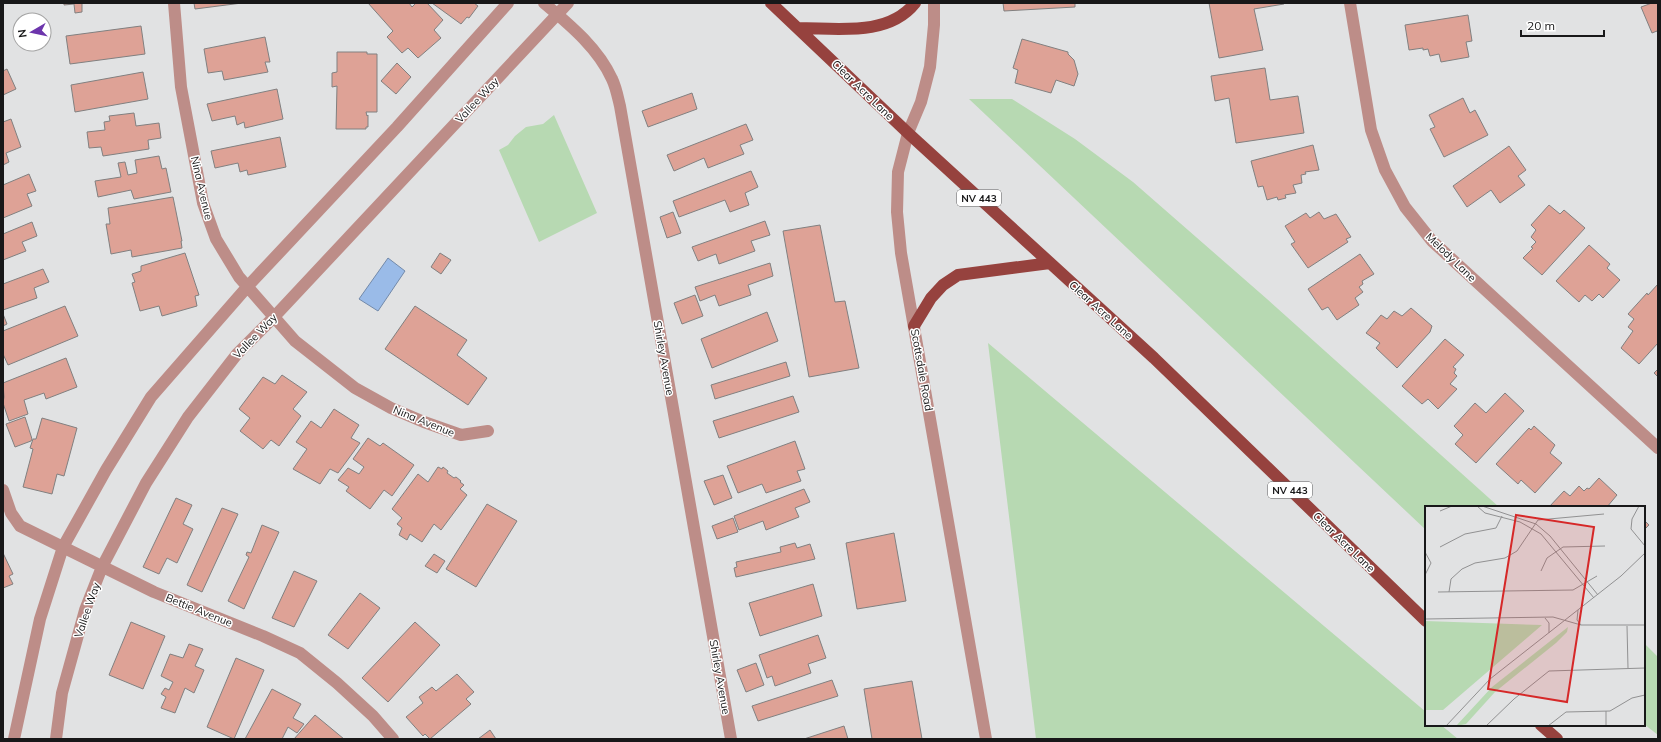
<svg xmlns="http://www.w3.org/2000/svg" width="1661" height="742" font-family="Mulish,sans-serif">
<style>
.green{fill:#b7d9b2}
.water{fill:#9abbe8;stroke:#738aaa}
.building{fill:#dea296;stroke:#818080}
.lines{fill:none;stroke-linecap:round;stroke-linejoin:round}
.street{stroke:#bd8d88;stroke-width:12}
.primary{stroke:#96423e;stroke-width:12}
.labels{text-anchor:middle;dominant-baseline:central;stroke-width:3;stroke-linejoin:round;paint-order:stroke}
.shield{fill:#fff;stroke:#5d5d5e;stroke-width:1}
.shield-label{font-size:10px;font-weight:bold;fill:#181819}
.street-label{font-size:11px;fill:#181819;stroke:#fff}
.inset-road{fill:none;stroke:#919192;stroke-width:1}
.view{fill:#d62828;fill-opacity:0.15;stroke:#d62828;stroke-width:2}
.inset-edge{fill:none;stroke:#181819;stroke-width:2}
</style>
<rect width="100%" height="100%" fill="#e1e2e3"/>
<path class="green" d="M 969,99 L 1012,99 L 1075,139 L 1133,182 L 1267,299 L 1499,507 L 1426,507 L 1426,530 Z
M 554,115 L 597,213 L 539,242 L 499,150 L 508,145 L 515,136 L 526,127 L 543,124 Z
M 988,343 L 1426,712 L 1426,725 L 1441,725 L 1458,739 L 1036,739 Z
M 1644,643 L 1658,657 L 1658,735 L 1644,724 Z"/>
<path class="water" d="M 388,258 L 405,271 L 378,311 L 359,299 Z"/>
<path class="building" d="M 64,3 L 82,3 L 82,12 L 75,13 L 74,4 L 64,5 Z
M 194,3 L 242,3 L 195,9 Z
M 368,3 L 409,3 L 412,7 L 416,3 L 427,3 L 443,20 L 434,30 L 441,38 L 418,58 L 408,48 L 402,53 L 387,37 L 393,31 Z
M 432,3 L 474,3 L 478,6 L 469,18 L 467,17 L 461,24 Z
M 1003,3 L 1075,3 L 1075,7 L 1004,11 Z
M 1209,3 L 1284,3 L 1284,4 L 1254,9 L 1263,50 L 1219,58 Z
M 1652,3 L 1658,3 L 1658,34 L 1657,31 L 1652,33 L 1641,7 Z
M 1468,15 L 1472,41 L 1466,42 L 1469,57 L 1441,62 L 1439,54 L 1430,56 L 1428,49 L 1423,50 L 1423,48 L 1409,50 L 1405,25 Z
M 141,26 L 145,54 L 70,64 L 66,36 Z
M 265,37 L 270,62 L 265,62 L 268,72 L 224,80 L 222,71 L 208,73 L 204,49 Z
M 1022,39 L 1068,52 L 1068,54 L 1074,60 L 1078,74 L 1074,86 L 1056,80 L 1051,93 L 1015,83 L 1018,70 L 1013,68 Z
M 337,52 L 367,52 L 367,54 L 377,54 L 377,112 L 366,112 L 367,116 L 368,115 L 368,127 L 366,127 L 366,129 L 336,129 L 337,86 L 332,87 L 332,73 L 337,72 Z
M 397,63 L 411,77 L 396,94 L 381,81 Z
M 1265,68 L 1270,100 L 1298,96 L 1304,133 L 1236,143 L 1229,98 L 1215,101 L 1211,76 Z
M 7,69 L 16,89 L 3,95 L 3,71 Z
M 143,72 L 148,99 L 75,112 L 71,85 Z
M 277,89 L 283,119 L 245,128 L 244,122 L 237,125 L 235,116 L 212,121 L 207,104 Z
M 692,93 L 697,109 L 648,127 L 642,111 Z
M 1463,98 L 1470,113 L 1475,110 L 1488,135 L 1444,157 L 1430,129 L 1435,127 L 1429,115 Z
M 134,113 L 136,126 L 159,123 L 161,138 L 148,140 L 149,149 L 103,156 L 101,147 L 89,148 L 87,132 L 105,130 L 104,122 L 110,121 L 109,116 Z
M 11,119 L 21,147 L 6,153 L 9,162 L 3,165 L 3,122 Z
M 746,124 L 753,140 L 740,145 L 744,154 L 708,168 L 704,158 L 674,171 L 667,155 Z
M 280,137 L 286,167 L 248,175 L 247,170 L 240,172 L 238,163 L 215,168 L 211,151 Z
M 1313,145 L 1319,170 L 1305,172 L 1306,174 L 1301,175 L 1302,183 L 1293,185 L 1296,193 L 1285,195 L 1286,198 L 1278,200 L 1277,197 L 1267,200 L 1263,186 L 1258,187 L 1251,161 Z
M 1509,146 L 1526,170 L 1518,176 L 1525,185 L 1500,203 L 1491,190 L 1467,207 L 1453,186 Z
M 159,156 L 162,169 L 166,168 L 171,192 L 134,199 L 131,190 L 98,197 L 95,181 L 121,177 L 118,163 L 125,162 L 128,175 L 137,173 L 135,160 Z
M 751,171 L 758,187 L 745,193 L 749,205 L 730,212 L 725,200 L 679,217 L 673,201 Z
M 29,174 L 36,191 L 27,194 L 32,206 L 3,218 L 3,185 Z
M 173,197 L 182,241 L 181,241 L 182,248 L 132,257 L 131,250 L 111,254 L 106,224 L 110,224 L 108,208 Z
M 1549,205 L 1560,214 L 1564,210 L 1585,228 L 1542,275 L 1523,258 L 1533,248 L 1531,247 L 1536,242 L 1531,237 L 1536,230 L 1531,225 Z
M 673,212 L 681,233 L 667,238 L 660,217 Z
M 1319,212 L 1324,219 L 1336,214 L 1351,237 L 1346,239 L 1348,242 L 1308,268 L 1291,244 L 1295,242 L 1285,226 L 1306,213 L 1310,218 Z
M 765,221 L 770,235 L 751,241 L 755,251 L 719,264 L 716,254 L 698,261 L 692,247 Z
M 32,222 L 37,236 L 22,242 L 26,251 L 3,260 L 3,234 Z
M 820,225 L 835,302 L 845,301 L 859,368 L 809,377 L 783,231 Z
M 1589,245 L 1610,264 L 1607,268 L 1620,280 L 1603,298 L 1599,294 L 1592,301 L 1585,295 L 1579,302 L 1556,281 Z
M 185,253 L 199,295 L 195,296 L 197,306 L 162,316 L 159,306 L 140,311 L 132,283 L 135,282 L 132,274 L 141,271 L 141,266 Z
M 440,253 L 451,260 L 441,274 L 431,267 Z
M 1360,254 L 1374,274 L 1362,281 L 1363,284 L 1359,287 L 1363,292 L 1355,298 L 1359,305 L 1337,320 L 1328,307 L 1322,310 L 1308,289 Z
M 770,263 L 773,276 L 748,285 L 751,295 L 719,306 L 715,295 L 700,301 L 695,287 Z
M 43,269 L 49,282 L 34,288 L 37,298 L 3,310 L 3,284 Z
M 1658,284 L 1658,343 L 1639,364 L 1621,348 L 1633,331 L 1628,327 L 1634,319 L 1628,314 L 1647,293 L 1648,295 Z
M 695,295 L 703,316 L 682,324 L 674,303 Z
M 65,306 L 78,336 L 8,365 L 3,354 L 3,331 Z
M 415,306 L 467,340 L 457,355 L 487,378 L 468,405 L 385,349 Z
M 1411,308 L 1432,326 L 1430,332 L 1397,368 L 1376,348 L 1380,343 L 1366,333 L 1381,315 L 1387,319 L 1394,311 L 1402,316 Z
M 767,312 L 778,341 L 712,368 L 701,339 Z
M 3,314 L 7,324 L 3,326 Z
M 1445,339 L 1464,355 L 1453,367 L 1456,369 L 1454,373 L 1457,376 L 1450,384 L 1457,389 L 1438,409 L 1428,399 L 1422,404 L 1402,386 Z
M 66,358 L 77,387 L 46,399 L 44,393 L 24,400 L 28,414 L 9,421 L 3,403 L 4,397 L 3,383 Z
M 786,362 L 790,376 L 715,399 L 711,385 Z
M 1658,369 L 1658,377 L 1654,373 Z
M 282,375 L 307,392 L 293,409 L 301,416 L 279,446 L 271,440 L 263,449 L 240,431 L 250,418 L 239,409 L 263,377 L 275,384 Z
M 1505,393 L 1524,411 L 1476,463 L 1455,444 L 1463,435 L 1454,426 L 1475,403 L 1486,413 Z
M 793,396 L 799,412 L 719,438 L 713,421 Z
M 334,409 L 359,425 L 351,438 L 360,443 L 338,473 L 330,469 L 320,484 L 293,469 L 307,449 L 296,442 L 311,421 L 321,428 Z
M 25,417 L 32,439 L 31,441 L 15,447 L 6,424 Z
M 42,418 L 77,428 L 64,476 L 57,474 L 52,494 L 23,487 L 33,449 L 30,448 L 33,439 L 36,439 Z
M 1534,426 L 1555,445 L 1550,453 L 1562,463 L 1535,493 L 1521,480 L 1518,484 L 1496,464 L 1529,428 L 1531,430 Z
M 368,438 L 380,446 L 383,443 L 414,465 L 392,496 L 384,490 L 370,509 L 346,491 L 349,487 L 338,480 L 348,468 L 359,474 L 364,467 L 353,459 Z
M 795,441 L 805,469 L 797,471 L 801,481 L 766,493 L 762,484 L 738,493 L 727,466 Z
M 438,467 L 442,469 L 443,467 L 448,471 L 447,473 L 454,478 L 456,477 L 461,481 L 460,482 L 464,485 L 460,489 L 467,495 L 441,530 L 434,524 L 422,542 L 410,534 L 407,540 L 399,535 L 402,528 L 397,524 L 402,518 L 392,509 L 418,474 L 428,482 Z
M 723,475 L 732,498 L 714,505 L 704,481 Z
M 1599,478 L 1617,495 L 1607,507 L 1549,507 L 1564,491 L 1570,496 L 1579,486 L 1584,491 L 1587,488 L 1589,489 Z
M 804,489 L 810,502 L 795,508 L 799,517 L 766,530 L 763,521 L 739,530 L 734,516 Z
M 176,498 L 192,505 L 183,524 L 193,529 L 177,563 L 167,558 L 159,574 L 143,567 Z
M 487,504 L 517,521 L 476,587 L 446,569 Z
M 222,508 L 238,514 L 202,592 L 187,585 Z
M 733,518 L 738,532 L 717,539 L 712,526 Z
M 1644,520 L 1649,525 L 1644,530 Z
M 262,525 L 279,532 L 244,609 L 228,601 L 249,557 L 246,555 L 247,552 L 251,553 Z
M 894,533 L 906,601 L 857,609 L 846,543 Z
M 795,543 L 797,548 L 810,544 L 815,559 L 736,577 L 734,568 L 737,567 L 736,562 L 781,552 L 780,547 Z
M 3,553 L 13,574 L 9,576 L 13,584 L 3,588 Z
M 434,554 L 445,561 L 437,573 L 425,566 Z
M 294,571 L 317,581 L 294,627 L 272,618 Z
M 813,584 L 822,616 L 760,636 L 749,603 Z
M 360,593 L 380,608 L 348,649 L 328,635 Z
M 131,622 L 165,636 L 143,689 L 109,675 Z
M 415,622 L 440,645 L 388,702 L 362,678 Z
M 818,635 L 826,658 L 808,664 L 811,673 L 775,686 L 772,676 L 767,678 L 759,655 Z
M 189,644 L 203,649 L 195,666 L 204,670 L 194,693 L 185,688 L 175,713 L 161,708 L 166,697 L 161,694 L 165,688 L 169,690 L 173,682 L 161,676 L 170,654 L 183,658 Z
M 236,658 L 264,670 L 234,739 L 207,727 Z
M 756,663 L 764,685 L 746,692 L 737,670 Z
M 457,674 L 474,692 L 466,699 L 471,704 L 430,739 L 425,734 L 423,736 L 406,717 L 423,703 L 419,697 L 432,687 L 436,691 Z
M 832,680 L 838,696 L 758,721 L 752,706 Z
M 912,681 L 922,739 L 872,739 L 864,689 Z
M 272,689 L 301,704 L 293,718 L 304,724 L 297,733 L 288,727 L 282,739 L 245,739 Z
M 315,715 L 344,739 L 294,739 Z
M 844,726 L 848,739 L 804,739 Z
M 490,730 L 496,739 L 478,739 Z"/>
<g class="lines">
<path class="street" d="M 174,3 L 181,87 L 203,203 L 216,239 L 239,277 L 295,341 L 355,388 L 391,408 L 424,422 L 461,435 L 488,431
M 544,3 C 570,25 598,48 612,79 C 616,87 618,98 620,106 L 731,739
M 934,3 L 934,25 L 930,67 L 921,102 L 908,133 L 898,172 L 897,212 L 901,253 L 986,739
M 1350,3 L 1371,130 L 1385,170 L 1405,207 L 1432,241 L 1658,448
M 3,490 L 11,513 L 20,526 L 154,592 L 263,636 L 300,653 L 337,683 L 373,716 L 393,739
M 14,739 L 40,619 L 63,547 L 106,470 L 151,397 L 248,286 L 397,127 L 508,3
M 56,739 L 62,693 L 85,610 L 102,567 L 146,483 L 188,417 L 237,354 L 274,317 L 568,3"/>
<path class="primary" d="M 771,3 L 908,133 L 1154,358 L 1426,621
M 798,28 C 837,28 888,37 915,3
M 914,326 L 931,298 L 943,285 L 958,275 L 1050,263
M 1541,725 L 1557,739"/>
</g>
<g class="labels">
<g class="shield">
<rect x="957" y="190" width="44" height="16" rx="3"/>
<rect x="1268" y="482" width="44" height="16" rx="3"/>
</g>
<g class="shield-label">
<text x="979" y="198">NV 443</text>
<text x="1290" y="490">NV 443</text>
</g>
<g class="street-label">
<text transform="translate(863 90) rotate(44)">Clear Acre Lane</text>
<text transform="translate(477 100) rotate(-47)">Vallee Way</text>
<text transform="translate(202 188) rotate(77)">Nina Avenue</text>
<text transform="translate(1451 257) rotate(44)">Melody Lane</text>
<text transform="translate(1101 310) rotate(42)">Clear Acre Lane</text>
<text transform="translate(255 336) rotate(-46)">Vallee Way</text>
<text transform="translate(664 358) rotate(80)">Shirley Avenue</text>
<text transform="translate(922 370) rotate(80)">Scottsdale Road</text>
<text transform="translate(424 421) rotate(22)">Nina Avenue</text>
<text transform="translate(1344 542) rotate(44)">Clear Acre Lane</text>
<text transform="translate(87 610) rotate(-71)">Vallee Way</text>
<text transform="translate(199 610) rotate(22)">Bettie Avenue</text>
<text transform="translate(720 677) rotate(80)">Shirley Avenue</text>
</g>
</g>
<g transform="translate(1425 506)">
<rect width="220" height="220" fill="#e1e2e3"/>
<path d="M 0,115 L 117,119 L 18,204 L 0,204 ZM 143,121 L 142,126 L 131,137 L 70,186 L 41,218 L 31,220 L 67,181 Z" fill="#b7d9b2"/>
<path class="inset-road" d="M 52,0 L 60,7 L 95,16 L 116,28 L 169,92M 57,0 L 111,18 L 125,30 L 173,89M 214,0 L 207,13 L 206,23 L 220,40M 15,5 L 27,0M 15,41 L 40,28 L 71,22 L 77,10M 0,46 L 6,57 L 0,69M 116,65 L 122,52 L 138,41 L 180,40M 13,86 L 148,84 L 172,70M 24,86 L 26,73 L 37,63 L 50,57 L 80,52 L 92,45 L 113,14 L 179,8M 153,104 L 152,114 L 156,119M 120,112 L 124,117 L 124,127M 0,113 L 128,111 L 156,119 L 220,119M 202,120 L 203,162M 181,205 L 181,220M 21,220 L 65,173 L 196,70 L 220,47M 61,220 L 89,193 L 124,165 L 220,162M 123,220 L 141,206 L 185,205 L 207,192 L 220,189"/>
<path class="view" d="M 91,9 L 169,21 L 142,196 L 63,183 Z"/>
<rect width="220" height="220" class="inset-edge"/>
</g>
<rect width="1661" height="742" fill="none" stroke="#181819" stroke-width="8"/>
<g transform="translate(32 32) rotate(261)"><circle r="19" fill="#ffffff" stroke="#a3a3a3"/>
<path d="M0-3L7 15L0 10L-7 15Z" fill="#6c35ac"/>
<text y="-6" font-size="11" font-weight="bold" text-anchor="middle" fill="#181819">N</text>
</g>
<path d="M1521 30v6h83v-6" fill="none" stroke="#181819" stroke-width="2"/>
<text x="1527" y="30" font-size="12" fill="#181819" stroke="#ffffff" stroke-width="3" paint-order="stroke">20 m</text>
</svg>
